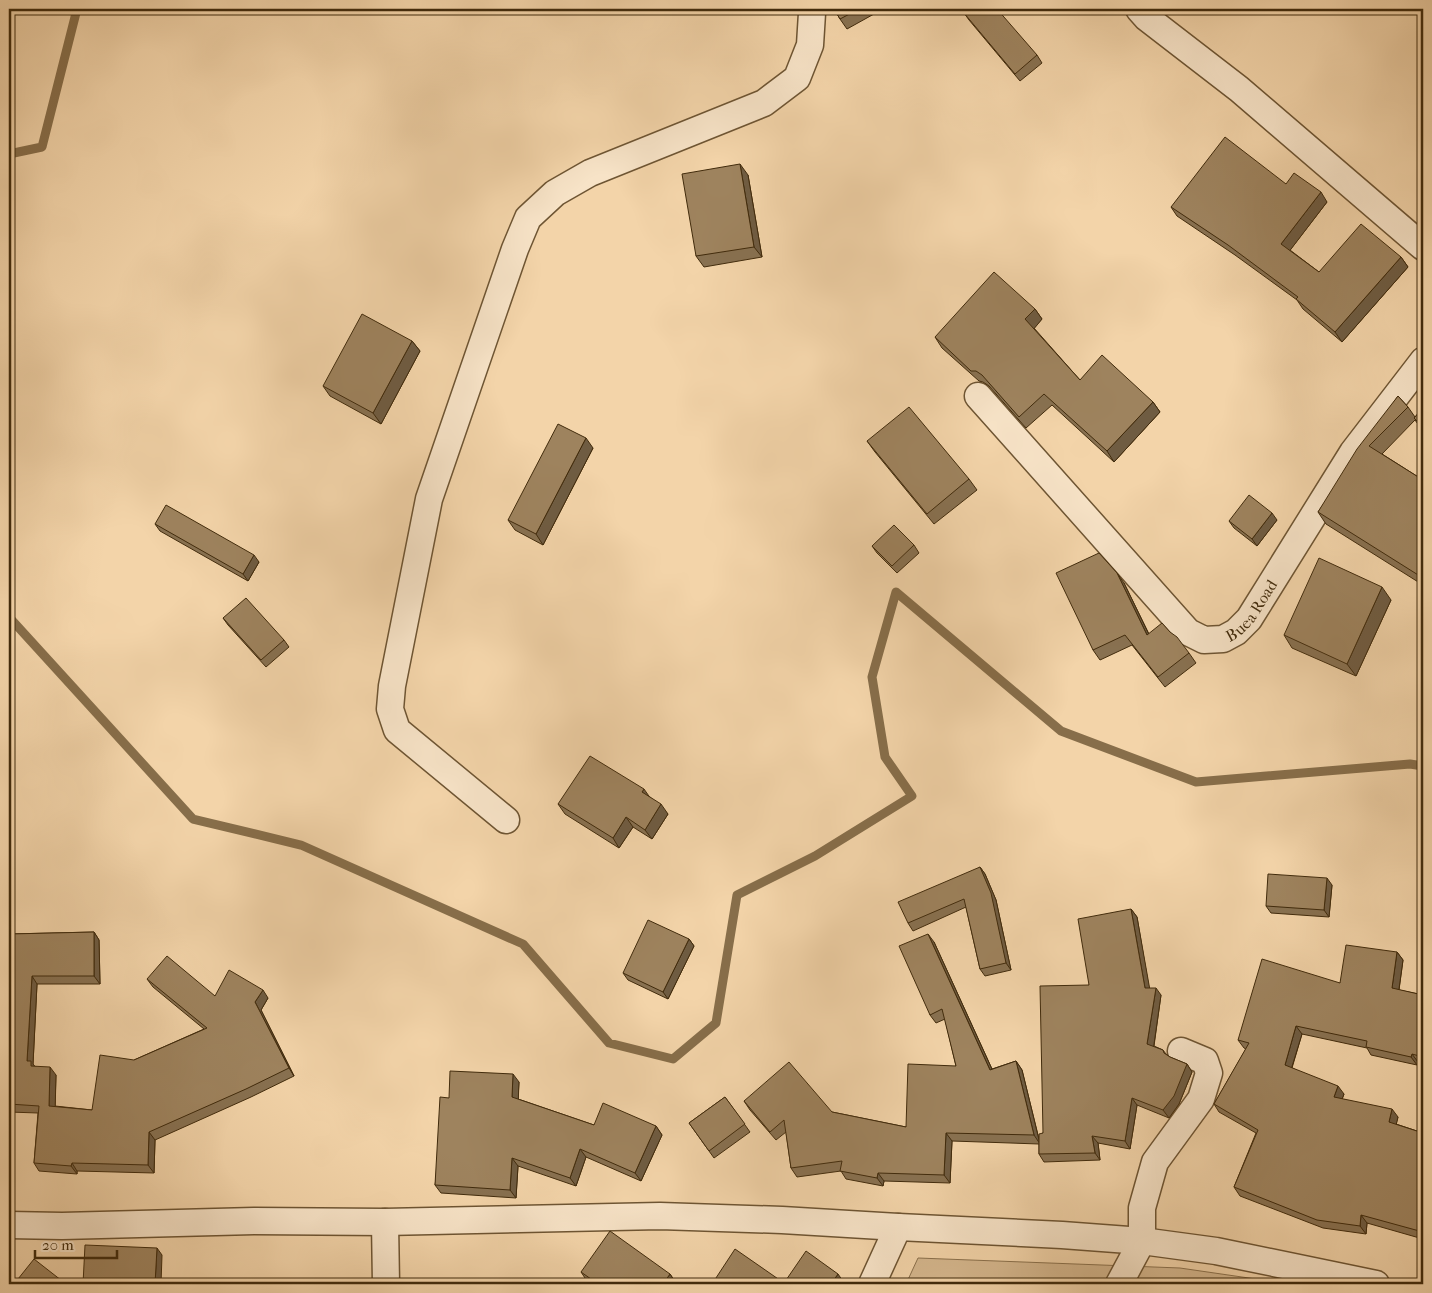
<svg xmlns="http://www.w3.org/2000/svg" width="1432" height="1293" font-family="'IM FELL French Canon',serif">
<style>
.green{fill:#d5b78e;stroke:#8b714d}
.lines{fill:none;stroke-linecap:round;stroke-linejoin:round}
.stream{stroke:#876e4a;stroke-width:9}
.street-casing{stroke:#6e5533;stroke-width:29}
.street{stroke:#f7e3c7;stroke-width:26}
.wall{fill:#887151;stroke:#412b0c}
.shaded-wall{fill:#6f5c42;stroke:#412b0c}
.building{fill:#9e835e;stroke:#412b0c}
.labels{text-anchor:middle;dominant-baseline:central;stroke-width:4;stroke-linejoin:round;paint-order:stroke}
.street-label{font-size:16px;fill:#412b0c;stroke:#f7e3c7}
</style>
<rect width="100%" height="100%" fill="#f3d4a9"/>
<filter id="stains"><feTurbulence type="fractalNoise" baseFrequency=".004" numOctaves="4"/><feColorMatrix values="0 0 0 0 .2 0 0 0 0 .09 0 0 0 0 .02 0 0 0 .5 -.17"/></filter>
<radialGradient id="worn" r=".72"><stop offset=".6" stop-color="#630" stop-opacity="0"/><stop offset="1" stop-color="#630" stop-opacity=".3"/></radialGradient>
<path class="green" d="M 918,1258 L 1180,1268 L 1290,1284 L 906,1284 Z"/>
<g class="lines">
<path class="stream" d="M 9,154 L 42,147 L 77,9
M 9,617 L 193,819 L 301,845 L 523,944 L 609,1043 L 673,1059 L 716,1023 L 737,895 L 815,856 L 912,796 L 885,757 L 872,677 L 896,592 L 1061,731 L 1196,782 L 1410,764 L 1423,766"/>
<g class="street-casing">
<g id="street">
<path d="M 1139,9 L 1147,18 L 1239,89 L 1423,247"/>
<path id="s1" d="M 978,396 L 1188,632 L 1204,640 L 1223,639 L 1236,632 L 1249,619 L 1353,452 L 1423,361"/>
<path d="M 506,820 L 397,730 L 390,709 L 392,686 L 429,499 L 515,249 L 528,218 L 555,193 L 590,173 L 764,103 L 797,78 L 810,45 L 812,13 L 811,9"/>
<path d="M 385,1222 L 386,1284"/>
<path d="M 9,1225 L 62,1226 L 254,1221 L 385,1222 L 660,1216 L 782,1220 L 898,1227 L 1062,1235 L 1142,1241 L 1216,1251 L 1376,1284"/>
<path d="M 872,1284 L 898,1227"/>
<path d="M 1119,1284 L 1142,1241 L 1142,1208 L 1155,1162 L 1201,1099 L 1209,1073 L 1205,1061 L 1181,1051"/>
</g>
</g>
<use href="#street" class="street"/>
</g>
<path class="wall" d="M 834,9 L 883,9 L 847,29 L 840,19 Z
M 964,13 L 1037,55 L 1042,63 L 1020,81 L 969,20 Z
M 748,175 L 762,257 L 704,267 L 696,256 Z
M 1286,184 L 1327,202 L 1290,250 L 1319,272 L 1401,257 L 1408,267 L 1342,342 L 1303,309 L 1297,300 L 1235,255 L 1177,216 L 1171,207 Z
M 1035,309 L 1042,319 L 1034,328 L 1080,380 L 1153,402 L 1160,412 L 1114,462 L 1052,405 L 1026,428 L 989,386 L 983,382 L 979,381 L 942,348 L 935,337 Z
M 412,341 L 420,351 L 381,424 L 330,396 L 323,386 Z
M 1398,396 L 1408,407 L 1415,417 L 1423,408 L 1423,431 L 1415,420 L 1382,454 L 1423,480 L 1423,585 L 1326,524 L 1318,512 Z
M 867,441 L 969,479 L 977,490 L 934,524 L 875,452 Z
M 593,448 L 543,545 L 515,530 L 508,520 Z
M 1277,520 L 1257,546 L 1234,528 L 1229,521 Z
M 155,524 L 259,562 L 248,581 L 160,531 Z
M 914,545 L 919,553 L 897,573 L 877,553 L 872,546 Z
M 1124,583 L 1149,634 L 1189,653 L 1196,663 L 1165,687 L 1132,645 L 1100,660 L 1093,650 Z
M 1391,600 L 1356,676 L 1292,648 L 1284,635 Z
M 223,618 L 284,640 L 289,647 L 266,667 L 228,625 Z
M 649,796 L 668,814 L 652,839 L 633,827 L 619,848 L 565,814 L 558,804 Z
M 980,867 L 985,874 L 996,900 L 1011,970 L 985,976 L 980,969 L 966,907 L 913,931 L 908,923 Z
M 1332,885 L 1329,917 L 1271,913 L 1266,906 Z
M 1131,909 L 1137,917 L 1149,988 L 1161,995 L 1154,1046 L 1163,1050 L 1166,1054 L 1170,1057 L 1187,1064 L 1192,1072 L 1179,1104 L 1169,1118 L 1137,1105 L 1130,1149 L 1098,1143 L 1100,1160 L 1044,1162 L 1039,1154 L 1039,1144 L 952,1141 L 950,1183 L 884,1181 L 883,1186 L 846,1179 L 841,1171 L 797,1177 L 791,1168 L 786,1132 L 776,1140 L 750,1110 L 744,1101 L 832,1112 L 906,1127 L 956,1066 L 945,1019 L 936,1023 L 930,1015 L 934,942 L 992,1069 L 1016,1061 L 1022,1070 L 1039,1139 L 1043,1133 L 1089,985 Z
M 94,932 L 99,940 L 100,984 L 37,984 L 33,1064 L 34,1066 L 56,1075 L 55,1106 L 92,1110 L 134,1060 L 204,1029 L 153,987 L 147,979 L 215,996 L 268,998 L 261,1010 L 294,1076 L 251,1097 L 155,1140 L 154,1173 L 77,1171 L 77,1174 L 39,1171 L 34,1163 L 38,1113 L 9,1112 L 9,934 Z
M 689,939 L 694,946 L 668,999 L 628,980 L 623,973 Z
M 1397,952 L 1403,960 L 1399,990 L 1423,995 L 1423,1064 L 1418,1062 L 1417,1065 L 1371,1055 L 1367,1048 L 1302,1034 L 1292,1068 L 1344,1094 L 1342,1099 L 1398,1117 L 1396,1124 L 1423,1133 L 1423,1239 L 1367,1223 L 1366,1234 L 1323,1228 L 1240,1196 L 1234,1187 L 1256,1133 L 1219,1112 L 1214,1104 L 1246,1049 L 1244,1048 L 1238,1040 L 1340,983 Z
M 519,1082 L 518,1099 L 594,1125 L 656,1126 L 662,1135 L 641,1181 L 586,1157 L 576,1186 L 518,1166 L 516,1198 L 441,1193 L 435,1185 L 449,1098 Z
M 725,1097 L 750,1132 L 714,1158 L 689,1123 Z
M 581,1272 L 670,1274 L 676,1283 L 676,1284 L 592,1284 L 587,1281 Z"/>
<path class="shaded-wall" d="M 740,164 L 748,175 L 762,257 L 754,247 Z
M 1321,192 L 1327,202 L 1288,253 L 1281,244 Z
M 1401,257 L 1408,267 L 1342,342 L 1335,332 Z
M 1035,309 L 1042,319 L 1033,330 L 1025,319 Z
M 412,341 L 420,351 L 381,424 L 373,413 Z
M 1153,402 L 1160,412 L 1114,462 L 1107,451 Z
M 586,438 L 593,448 L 543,545 L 536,534 Z
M 1272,513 L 1277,520 L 1257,546 L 1252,539 Z
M 254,555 L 259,562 L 248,581 L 243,574 Z
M 1117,573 L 1124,583 L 1154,645 L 1147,635 Z
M 1382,587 L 1391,600 L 1356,676 L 1347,664 Z
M 644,789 L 651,799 L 642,792 Z
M 661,804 L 668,814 L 652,839 L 645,830 Z
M 626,817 L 633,827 L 619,848 L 613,838 Z
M 980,867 L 985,874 L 996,900 L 1011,970 L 1006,963 Z
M 1327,878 L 1332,885 L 1329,917 L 1324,910 Z
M 1131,909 L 1137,917 L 1151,996 L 1145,988 Z
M 94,932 L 99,940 L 100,984 L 94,976 Z
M 928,934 L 934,942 L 996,1078 L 990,1070 Z
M 689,939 L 694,946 L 668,999 L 663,992 Z
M 1397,952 L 1403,960 L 1398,996 L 1392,988 Z
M 32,976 L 37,984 L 33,1064 L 37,1069 L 36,1074 L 27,1061 Z
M 1156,988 L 1161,995 L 1153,1051 L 1147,1044 Z
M 263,990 L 268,998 L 261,1010 L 294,1076 L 289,1068 L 255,1002 Z
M 1296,1026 L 1302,1034 L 1290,1073 L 1285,1065 Z
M 1412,1054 L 1418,1062 L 1417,1065 L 1411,1057 Z
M 1016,1061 L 1022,1070 L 1040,1144 L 1034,1135 Z
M 1187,1064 L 1192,1072 L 1179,1104 L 1169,1118 L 1163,1110 Z
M 50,1067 L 56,1075 L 55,1114 L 49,1106 Z
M 513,1074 L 519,1082 L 518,1106 L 512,1097 Z
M 1338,1086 L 1344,1094 L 1340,1105 L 1334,1097 Z
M 1132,1098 L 1137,1105 L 1130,1149 L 1125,1141 Z
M 1392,1109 L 1398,1117 L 1395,1130 L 1389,1122 Z
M 656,1126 L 662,1135 L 641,1181 L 635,1173 Z
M 149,1132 L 155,1140 L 154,1173 L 148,1165 Z
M 946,1133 L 952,1141 L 950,1183 L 944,1175 Z
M 1092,1136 L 1098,1143 L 1100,1160 L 1095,1153 Z
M 580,1149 L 586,1157 L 576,1186 L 570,1178 Z
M 512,1158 L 518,1166 L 516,1198 L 510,1190 Z
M 72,1163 L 77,1171 L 77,1174 L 71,1166 Z
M 878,1173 L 884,1181 L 883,1186 L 877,1178 Z
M 1361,1215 L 1367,1223 L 1366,1234 L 1360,1226 Z
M 9,1246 L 11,1249 L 9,1284 Z
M 157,1248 L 162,1255 L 161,1284 L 155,1284 Z
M 670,1274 L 676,1283 L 676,1284 L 663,1284 Z
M 838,1274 L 845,1284 L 831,1284 Z"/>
<path class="building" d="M 834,9 L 859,9 L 840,19 Z
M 969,9 L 997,9 L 1037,55 L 1015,74 L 964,13 Z
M 1225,137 L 1286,184 L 1294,173 L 1321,192 L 1281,244 L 1319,272 L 1361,224 L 1401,257 L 1335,332 L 1296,299 L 1298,297 L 1228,245 L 1171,207 Z
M 740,164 L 754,247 L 696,256 L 682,174 Z
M 994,272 L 1035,309 L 1025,319 L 1080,380 L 1102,355 L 1153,402 L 1107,451 L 1044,394 L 1019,417 L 982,375 L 976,371 L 971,371 L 935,337 Z
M 362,314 L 412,341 L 373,413 L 323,386 Z
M 1398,396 L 1408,407 L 1369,446 L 1423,480 L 1423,578 L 1318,512 L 1357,449 Z
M 909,407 L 969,479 L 927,514 L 867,441 Z
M 1423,408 L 1423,427 L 1414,418 Z
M 558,424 L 586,438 L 536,534 L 508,520 Z
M 1249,495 L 1272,513 L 1252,539 L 1229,521 Z
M 166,505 L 254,555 L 243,574 L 155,524 Z
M 894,525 L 914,545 L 892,566 L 872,546 Z
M 1099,553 L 1117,573 L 1147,635 L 1162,623 L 1170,632 L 1177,637 L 1189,653 L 1158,677 L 1125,635 L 1093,650 L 1056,573 Z
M 1319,558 L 1382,587 L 1347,664 L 1284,635 Z
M 246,598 L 284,640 L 261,660 L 223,618 Z
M 590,756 L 644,789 L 642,792 L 661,804 L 645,830 L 626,817 L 613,838 L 558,804 Z
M 980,867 L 991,893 L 1006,963 L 980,969 L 964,899 L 908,923 L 898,902 Z
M 1268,874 L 1327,878 L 1324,910 L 1266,906 Z
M 1131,909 L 1145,988 L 1156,988 L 1147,1044 L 1163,1050 L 1164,1053 L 1170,1057 L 1187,1064 L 1174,1096 L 1163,1110 L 1132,1098 L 1125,1141 L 1092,1136 L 1095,1153 L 1039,1154 L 1039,1134 L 1043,1133 L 1040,986 L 1089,985 L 1078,919 Z
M 648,920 L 689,939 L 663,992 L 623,973 Z
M 94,932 L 94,976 L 32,976 L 27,1061 L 31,1061 L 31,1066 L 50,1067 L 49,1106 L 92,1110 L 100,1055 L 134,1060 L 207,1028 L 147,979 L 167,956 L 215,996 L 229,970 L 263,990 L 255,1002 L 289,1068 L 246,1089 L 149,1132 L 148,1165 L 72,1163 L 71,1166 L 34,1163 L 39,1106 L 9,1104 L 9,934 Z
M 928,934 L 990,1070 L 1016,1061 L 1034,1135 L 946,1133 L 944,1175 L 878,1173 L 877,1178 L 840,1171 L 842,1161 L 791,1168 L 784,1120 L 770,1132 L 744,1101 L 789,1062 L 832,1112 L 906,1127 L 908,1064 L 956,1066 L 942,1009 L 930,1015 L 899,946 Z
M 1346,945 L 1397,952 L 1392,988 L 1423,995 L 1423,1057 L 1412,1054 L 1411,1057 L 1366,1047 L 1367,1041 L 1296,1026 L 1285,1065 L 1338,1086 L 1334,1097 L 1392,1109 L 1389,1122 L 1423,1133 L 1423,1232 L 1361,1215 L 1360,1226 L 1317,1220 L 1234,1187 L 1258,1130 L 1214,1104 L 1249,1043 L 1238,1040 L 1262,959 L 1340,983 Z
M 450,1071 L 513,1074 L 512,1097 L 594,1125 L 603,1103 L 656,1126 L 635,1173 L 580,1149 L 570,1178 L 512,1158 L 510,1190 L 435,1185 L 440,1097 L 449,1098 Z
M 725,1097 L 745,1124 L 709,1151 L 689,1123 Z
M 610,1231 L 670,1274 L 663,1284 L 598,1284 L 581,1272 Z
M 85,1245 L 157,1248 L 155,1284 L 83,1284 Z
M 735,1249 L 784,1283 L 806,1251 L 838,1274 L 831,1284 L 712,1284 Z
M 34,1259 L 66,1284 L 14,1284 Z"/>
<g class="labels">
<g class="street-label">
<text stroke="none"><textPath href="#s1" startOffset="394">Buea Road</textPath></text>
</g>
</g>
<rect width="1432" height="1293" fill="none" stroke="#f3d4a9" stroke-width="30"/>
<rect x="10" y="10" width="1412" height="1273" fill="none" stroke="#412b0c" stroke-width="2.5"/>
<rect x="15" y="15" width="1402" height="1263" fill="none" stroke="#412b0c"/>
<path d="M35 1250v8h82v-8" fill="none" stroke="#412b0c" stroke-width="2.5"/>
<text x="42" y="1250" font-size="15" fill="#412b0c" stroke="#f7e3c7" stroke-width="4" paint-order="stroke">20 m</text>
<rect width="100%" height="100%" filter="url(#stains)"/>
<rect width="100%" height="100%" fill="url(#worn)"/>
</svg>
